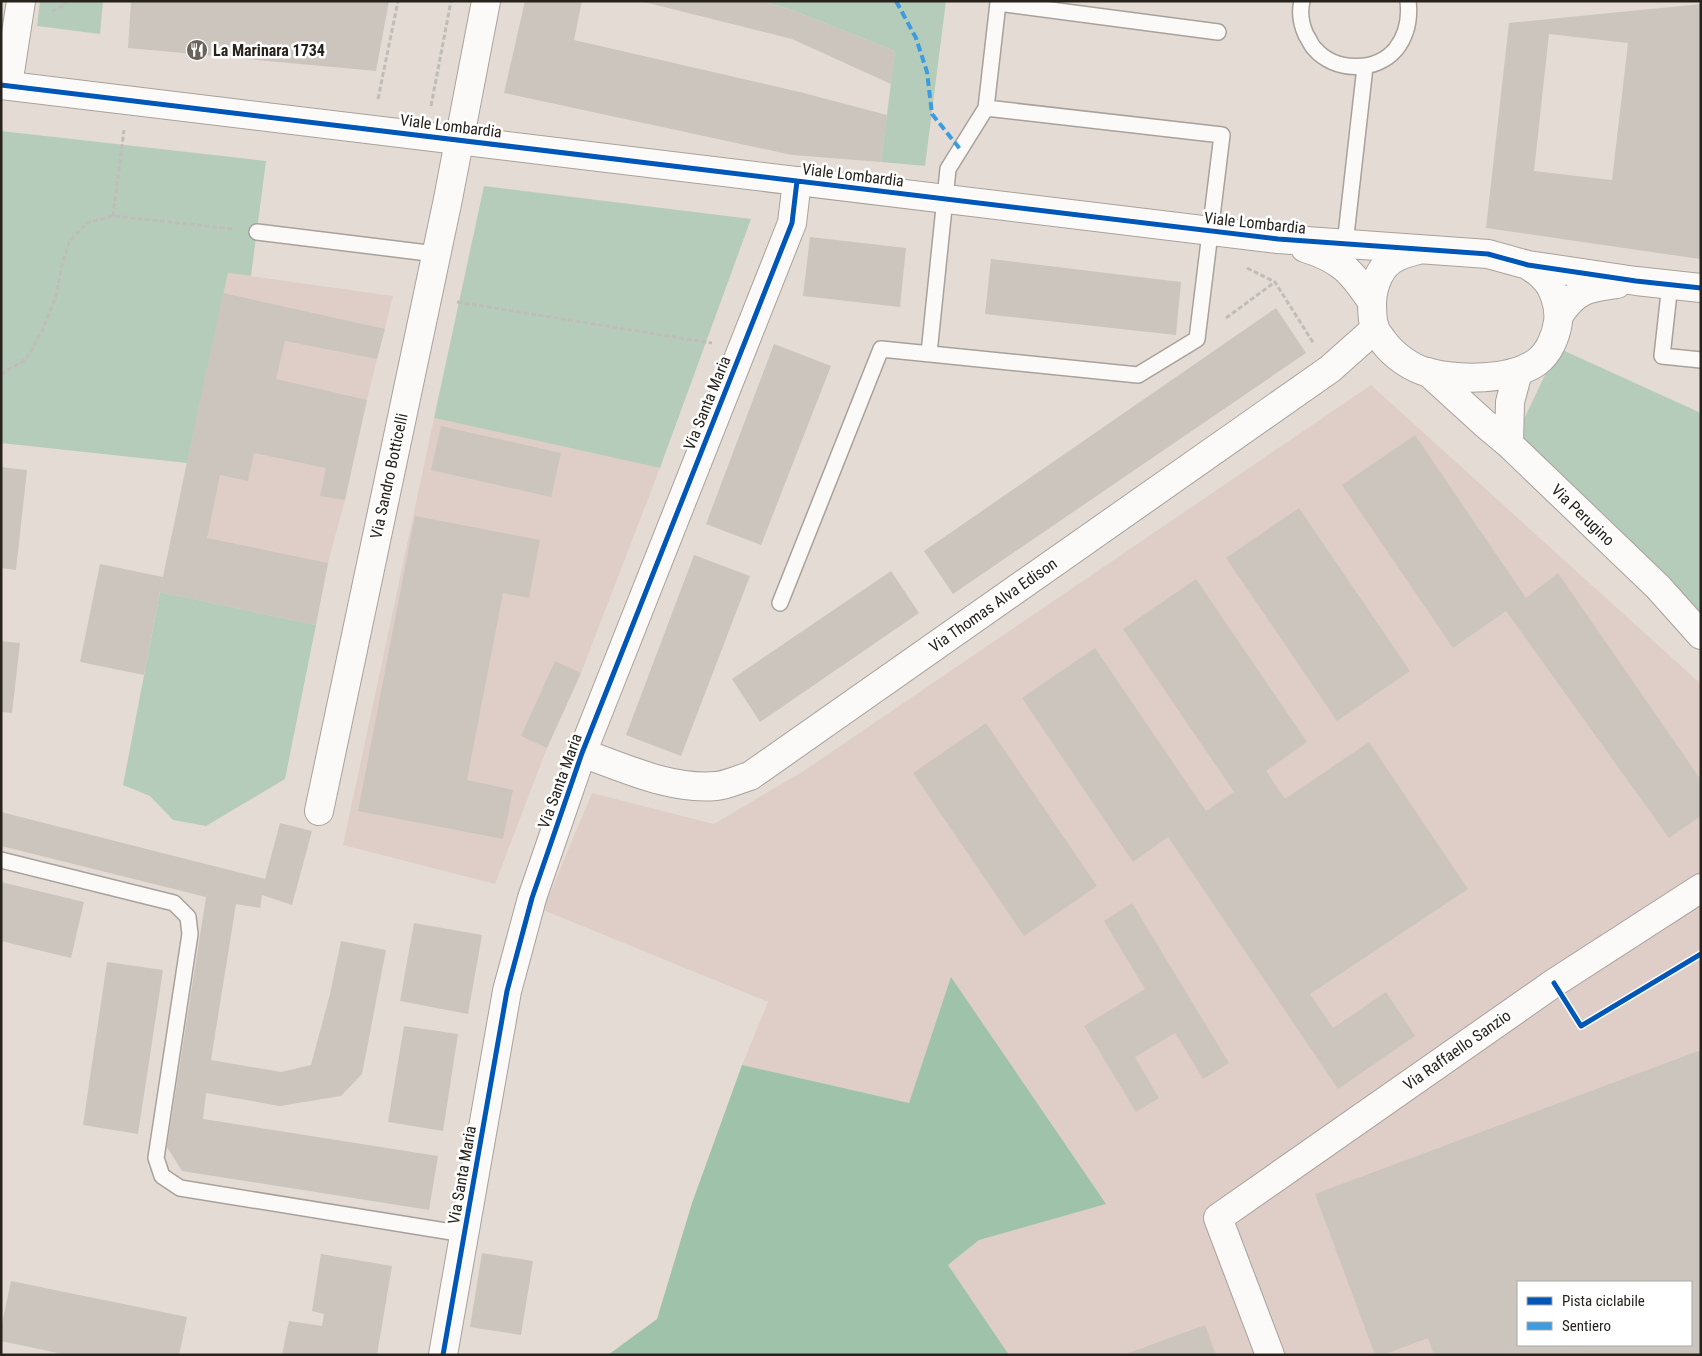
<svg xmlns="http://www.w3.org/2000/svg" width="1702" height="1356" font-family="'Roboto Condensed',sans-serif">
<style>
.industrial{fill:#dfcec7;fill-rule:evenodd}
.green{fill:#b6ccba}
.forest{fill:#9ec2aa}
.building{fill:#cbc5be;fill-rule:evenodd}
.lines{fill:none;stroke-linecap:round;stroke-linejoin:round}
.service-casing{stroke:#a8a19b;stroke-width:18}
.minor-casing{stroke:#a8a19b;stroke-width:30}
.tertiary-casing{stroke:#a8a19b;stroke-width:30}
.path{stroke:#bfbdb9;stroke-width:3;stroke-dasharray:5 2.5;stroke-linecap:butt}
.service{stroke:#fbfaf9;stroke-width:15}
.minor{stroke:#fbfaf9;stroke-width:28}
.tertiary{stroke:#fbfaf9;stroke-width:28}
.quiet{stroke:#3d9cdf;stroke-width:4;stroke-dasharray:8 4;stroke-linecap:butt}
.cycleway-casing{stroke:#fff;stroke-width:8}
.cycleway{stroke:#0057b8;stroke-width:5}
.labels{text-anchor:middle;dominant-baseline:central;stroke-width:5;stroke-linejoin:round;paint-order:stroke}
.poi-label{font-size:16px;font-weight:bold;fill:#27221c;stroke:#fff;text-anchor:start}
.street-label{font-size:16px;fill:#27221c;stroke:#fff}
</style>
<rect width="100%" height="100%" fill="#e4dcd4"/>
<path class="industrial" d="M 228,273 L 393,296 L 357,439 L 345,500 L 328,563 L 316,625 L 160,592 L 198,406 Z
M 1371,385 L 1701,684 L 1701,1355 L 1009,1355 L 948,1265 L 979,1240 L 1105,1204 L 951,978 L 909,1103 L 742,1065 L 768,1002 L 543,910 L 592,793 L 714,824 L 805,770 ZM 1518,1282 L 1691,1282 L 1691,1345 L 1518,1345 Z
M 434,418 L 660,468 L 581,673 L 547,748 L 495,884 L 343,845 Z"/>
<path class="green" d="M 40,1 L 103,1 L 100,34 L 37,26 Z
M 760,1 L 946,1 L 925,166 L 881,162 L 895,51 L 789,9 Z
M 1,131 L 266,161 L 251,276 L 228,273 L 187,463 L 1,443 Z
M 484,186 L 751,219 L 660,468 L 434,418 Z
M 1558,348 L 1701,413 L 1701,617 L 1513,442 Z
M 160,592 L 316,625 L 285,779 L 206,826 L 173,820 L 150,796 L 123,785 Z"/>
<path class="forest" d="M 951,977 L 1106,1204 L 979,1240 L 948,1265 L 1009,1355 L 608,1355 L 657,1319 L 692,1203 L 742,1065 L 909,1103 Z"/>
<path class="building" d="M 131,1 L 389,1 L 376,71 L 128,48 Z
M 525,1 L 582,1 L 574,40 L 800,92 L 887,115 L 881,162 L 792,155 L 504,93 Z
M 640,1 L 760,1 L 789,9 L 895,51 L 891,84 L 792,39 Z
M 1701,4 L 1700,259 L 1486,228 L 1509,23 ZM 1549,34 L 1628,43 L 1612,180 L 1534,171 Z
M 810,237 L 906,248 L 900,307 L 803,296 Z
M 991,259 L 1181,282 L 1176,335 L 985,314 Z
M 223,293 L 385,329 L 377,359 L 285,341 L 276,379 L 367,400 L 345,500 L 320,496 L 326,468 L 254,453 L 248,481 L 220,475 L 207,538 L 328,563 L 316,625 L 160,592 L 144,675 L 80,662 L 100,564 L 163,577 Z
M 1276,308 L 1306,353 L 953,594 L 924,551 Z
M 774,344 L 831,366 L 761,545 L 706,524 Z
M 441,426 L 561,453 L 551,497 L 431,470 Z
M 1415,435 L 1526,598 L 1558,573 L 1701,780 L 1701,816 L 1669,838 L 1506,611 L 1453,648 L 1342,485 Z
M 1,467 L 27,470 L 16,570 L 1,568 Z
M 1299,508 L 1410,671 L 1337,721 L 1226,558 Z
M 415,516 L 540,540 L 529,598 L 503,593 L 467,780 L 513,790 L 503,839 L 358,811 Z
M 694,555 L 750,576 L 681,756 L 626,735 Z
M 891,571 L 919,613 L 760,722 L 732,679 Z
M 1196,579 L 1307,742 L 1266,771 L 1285,799 L 1369,742 L 1468,889 L 1310,994 L 1333,1028 L 1386,992 L 1415,1036 L 1338,1089 L 1168,837 L 1133,862 L 1022,698 L 1095,648 L 1206,811 L 1234,792 L 1123,629 Z
M 1,641 L 20,643 L 12,713 L 1,712 Z
M 555,661 L 581,673 L 547,748 L 521,736 Z
M 986,723 L 1097,886 L 1024,936 L 913,773 Z
M 1,812 L 265,879 L 280,823 L 312,831 L 292,905 L 262,895 L 260,908 L 236,904 L 211,1060 L 281,1072 L 311,1065 L 330,994 L 341,941 L 386,950 L 362,1074 L 341,1096 L 280,1106 L 206,1093 L 203,1119 L 438,1156 L 429,1210 L 182,1171 L 167,1147 L 206,897 L 1,846 Z
M 1,882 L 84,902 L 71,958 L 1,941 Z
M 1132,903 L 1229,1063 L 1203,1079 L 1175,1033 L 1135,1057 L 1159,1098 L 1136,1112 L 1084,1026 L 1145,989 L 1104,921 Z
M 414,923 L 482,935 L 468,1014 L 400,1001 Z
M 107,962 L 163,970 L 138,1134 L 83,1125 Z
M 404,1026 L 458,1034 L 443,1131 L 388,1122 Z
M 1701,1050 L 1701,1355 L 1434,1355 L 1428,1338 L 1383,1355 L 1375,1355 L 1315,1194 ZM 1518,1282 L 1691,1282 L 1691,1345 L 1518,1345 Z
M 482,1253 L 533,1261 L 521,1335 L 470,1327 Z
M 321,1254 L 392,1266 L 377,1355 L 282,1355 L 289,1321 L 322,1326 L 324,1314 L 312,1311 Z
M 11,1281 L 187,1317 L 179,1355 L 67,1355 L 1,1341 L 1,1328 Z
M 1205,1325 L 1216,1355 L 1123,1355 Z"/>
<g class="lines">
<g class="service-casing">
<path id="service" d="M 1302,1 C 1299,13 1301,24 1306,35 C 1309,39 1311,45 1314,48 C 1334,72 1376,73 1396,49 C 1407,35 1410,18 1408,1
M 986,108 L 998,3 L 1218,32
M 257,232 L 436,254
M 1345,244 L 1365,67
M 1670,284 L 1662,356 L 1701,360
M 780,603 L 881,349 L 1138,375 L 1197,339 L 1222,135 L 986,108 L 948,169 L 929,353
M 1,860 L 174,903 L 188,917 L 190,934 L 156,1158 L 162,1176 L 180,1188 L 464,1234"/>
</g>
<g class="minor-casing">
<path id="minor" d="M 8,85 L 21,1
M 1428,372 L 1484,423 L 1509,444 L 1658,587 L 1701,635
M 1509,444 L 1510,402 L 1518,372
M 582,753 C 625,768 670,790 716,786 C 727,785 739,779 750,776 L 1330,369 L 1375,329
M 319,811 L 448,199 L 486,1
M 443,1355 L 507,991 L 532,898 L 582,753 L 792,223 L 797,181
M 1270,1355 L 1218,1218 L 1554,983 L 1701,888"/>
</g>
<g class="tertiary-casing">
<path id="tertiary" d="M 1,85 L 1278,239 L 1488,254 L 1528,265 L 1636,281 L 1701,288
M 1305,248 C 1341,259 1352,272 1372,302
M 1418,250 C 1411,252 1403,254 1397,257 C 1380,265 1373,285 1372,302 C 1372,309 1372,321 1375,328 C 1376,333 1381,337 1383,341 C 1393,355 1412,369 1430,373 C 1460,380 1510,381 1537,362 C 1549,353 1556,336 1558,322 C 1560,308 1554,287 1543,277 C 1539,272 1533,269 1528,265
M 1559,315 C 1577,289 1587,288 1617,284"/>
</g>
<path class="path" d="M 52,11 L 64,5 L 65,1
M 378,99 L 398,1
M 431,106 L 451,1
M 113,216 L 124,130
M 1247,268 L 1275,282 L 1314,344
M 457,302 L 712,343
M 1226,318 L 1275,282
M 1,374 L 26,359 L 42,331 L 56,296 L 61,269 L 69,242 L 87,223 L 113,216 L 234,229"/>
<use href="#service" class="service"/>
<use href="#minor" class="minor"/>
<use href="#tertiary" class="tertiary"/>
<path class="quiet" d="M 896,1 L 916,38 L 927,72 L 932,114 L 960,149"/>
<g class="cycleway-casing">
<path id="cycleway" d="M 1,85 L 1278,239 L 1488,254 L 1528,265 L 1636,281 L 1701,288
M 1554,983 L 1581,1026 L 1701,954
M 443,1355 L 507,991 L 532,898 L 582,753 L 792,223 L 797,181"/>
</g>
<use href="#cycleway" class="cycleway"/>
</g>
<defs>
<g id="restaurant-disc" transform="scale(1.125)"><circle r="9.5" fill="#69635c" stroke="#fff"/><path d="M-5-6h1v4h1v-4h1v4h1v-4h1v5L-1.5 .5V6h-2V.5L-5-1ZM5-6V6H3V1.5H1.5Q1.5-4 5-6Z" fill="#fff"/></g>
</defs>
<g fill-rule="evenodd">
<use href="#restaurant-disc" x="197" y="50"/>
</g>
<g class="labels">
<g class="poi-label">
<text x="213" y="50">La Marinara 1734</text>
</g>
<g class="street-label">
<text transform="translate(451 126) rotate(7)">Viale Lombardia</text>
<text transform="translate(853 175) rotate(7)">Viale Lombardia</text>
<text transform="translate(1255 223) rotate(6)">Viale Lombardia</text>
<text transform="translate(707 403) rotate(-68)">Via Santa Maria</text>
<text transform="translate(389 476) rotate(-78)">Via Sandro Botticelli</text>
<text transform="translate(1583 515) rotate(44)">Via Perugino</text>
<text transform="translate(993 605) rotate(-35)">Via Thomas Alva Edison</text>
<text transform="translate(560 781) rotate(-70)">Via Santa Maria</text>
<text transform="translate(1457 1050) rotate(-35)">Via Raffaello Sanzio</text>
<text transform="translate(462 1175) rotate(-80)">Via Santa Maria</text>
</g>
</g>
<rect width="1702" height="1356" fill="none" stroke="#27221c" stroke-width="5"/>
<rect x="1517" y="1281" width="175" height="65" fill="#ffffff" stroke="#a9a7a4"/>
<rect x="1527" y="1297" width="25" height="8" fill="#0057b8" stroke="#a9a7a4"/>
<text x="1562" y="1306" font-size="15" fill="#27221c">Pista ciclabile</text>
<rect x="1527" y="1322" width="25" height="8" fill="#3d9cdf" stroke="#a9a7a4"/>
<text x="1562" y="1331" font-size="15" fill="#27221c">Sentiero</text>
</svg>
